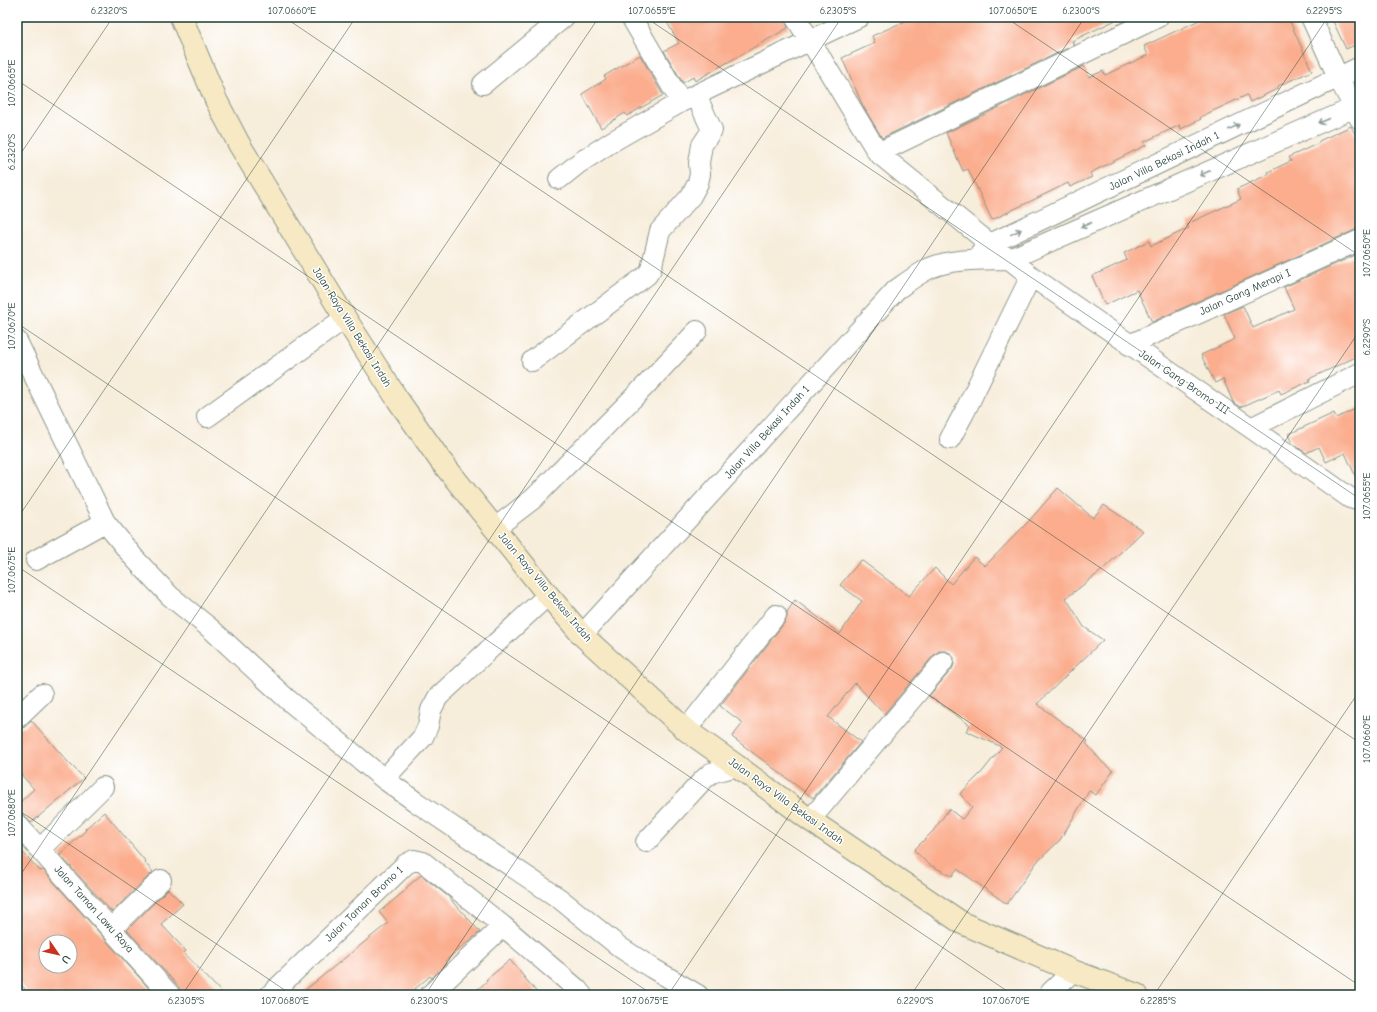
<svg xmlns="http://www.w3.org/2000/svg" width="1377" height="1012" font-family="'Comic Neue',sans-serif">
<style>
.building{fill:#fbad8e;fill-rule:evenodd}
.lines{fill:none;stroke-linecap:round;stroke-linejoin:round}
.street-casing{stroke:#8b9588;stroke-width:22}
.secondary-casing{stroke:#8b9588;stroke-width:24}
.street{stroke:#fff;stroke-width:20}
.secondary{stroke:#f6e9c3;stroke-width:22}
.oneway{stroke:#8f9e9a}
.ticks{fill:none;stroke:#1f3d34;stroke-width:1;stroke-opacity:0.45}
.labels{text-anchor:middle;dominant-baseline:central;stroke-width:3;stroke-linejoin:round;paint-order:stroke}
.street-label{font-size:11px;fill:#1f3d34;stroke:#fff}
.neatline{fill:none;stroke:#1f3d34;stroke-width:1.5}
.ticks-label{font-size:10px;text-anchor:middle;fill:#1f3d34}
</style>
<rect width="100%" height="100%" fill="#fff"/>
<filter id="ink" filterUnits="userSpaceOnUse"><feTurbulence type="fractalNoise" baseFrequency=".025" numOctaves="2"/><feDisplacementMap in="SourceGraphic" scale="8" xChannelSelector="R" yChannelSelector="G"/><feConvolveMatrix kernelMatrix="1 2 1 2 8 2 1 2 1" color-interpolation-filters="sRGB"/></filter>
<filter id="wash" filterUnits="userSpaceOnUse"><feTurbulence type="fractalNoise" baseFrequency=".012" numOctaves="4" result="noise"/><feDisplacementMap in="SourceGraphic" scale="16" xChannelSelector="R" yChannelSelector="G"/><feGaussianBlur stdDeviation="0.9" result="paint"/><feColorMatrix in="noise" values="0 0 0 0 0 0 0 0 0 0 0 0 0 0 0 0 0 1.4 0 .05"/><feComposite in="paint" operator="in"/></filter>
<g filter="url(#wash)">
<rect width="100%" height="100%" fill="#f7eddb"/>
<g id="blocks">
<path class="building" d="M 664,17 L 784,17 L 788,28 L 695,81 L 693,77 L 683,83 L 664,51 L 679,43 Z
M 914,17 L 1122,17 L 1072,41 L 1074,45 L 882,138 L 863,106 L 842,58 L 875,43 L 872,36 Z
M 1206,17 L 1288,17 L 1312,71 L 1278,86 L 1279,88 L 1250,102 L 1247,95 L 1200,117 L 1201,119 L 1181,129 L 1180,125 L 1144,142 L 1146,145 L 1090,173 L 1092,177 L 1070,187 L 1068,183 L 992,220 L 968,169 L 963,171 L 946,133 L 1084,66 L 1089,77 L 1103,71 L 1105,75 L 1148,55 L 1144,46 Z
M 1331,17 L 1360,17 L 1360,43 L 1346,49 Z
M 640,55 L 663,95 L 627,116 L 625,113 L 601,128 L 582,94 L 606,79 L 604,76 Z
M 1351,126 L 1360,144 L 1360,229 L 1355,230 L 1152,322 L 1137,290 L 1105,305 L 1092,276 L 1127,260 L 1124,253 L 1149,241 L 1151,246 L 1189,228 L 1187,224 L 1241,199 L 1237,189 L 1269,174 L 1268,172 L 1291,161 L 1289,157 L 1319,143 L 1319,141 Z
M 1360,253 L 1360,355 L 1309,379 L 1310,381 L 1281,394 L 1279,390 L 1241,407 L 1233,402 L 1223,379 L 1215,383 L 1201,355 L 1235,339 L 1224,314 L 1243,306 L 1253,328 L 1294,309 L 1284,287 Z
M 1360,407 L 1360,486 L 1345,453 L 1326,462 L 1319,447 L 1306,453 L 1293,444 L 1289,434 L 1334,413 L 1336,418 Z
M 1058,488 L 1093,518 L 1104,505 L 1143,531 L 1100,572 L 1066,598 L 1084,627 L 1103,640 L 1037,704 L 1088,741 L 1086,743 L 1102,762 L 1113,771 L 1096,795 L 1089,791 L 1060,840 L 1036,863 L 1007,904 L 957,869 L 952,876 L 928,864 L 914,850 L 933,831 L 949,809 L 962,819 L 972,807 L 960,794 L 982,772 L 1002,747 L 966,731 L 970,725 L 929,696 L 952,669 L 954,664 L 954,658 L 950,653 L 945,651 L 939,651 L 934,655 L 884,714 L 855,683 L 828,717 L 861,742 L 813,798 L 732,737 L 743,723 L 720,706 L 785,622 L 787,617 L 787,612 L 795,600 L 840,634 L 862,601 L 840,585 L 861,560 L 909,596 L 935,568 L 951,584 L 974,557 L 985,566 L 1027,523 Z
M 31,720 L 68,762 L 84,778 L 31,823 L 25,816 L 21,813 L 17,813 L 17,805 L 34,789 L 17,770 L 17,729 L 25,727 Z
M 104,812 L 146,862 L 145,863 L 153,872 L 112,912 L 60,855 L 86,830 L 85,829 Z
M 17,846 L 40,871 L 43,870 L 155,995 L 30,995 L 17,980 ZM 46,942 L 70,942 L 70,966 L 46,966 Z
M 421,875 L 449,897 L 456,906 L 457,906 L 480,932 L 445,961 L 447,963 L 432,978 L 430,976 L 408,995 L 299,995 L 388,923 L 379,912 L 407,889 L 406,888 Z
M 168,889 L 183,904 L 161,924 L 186,951 L 184,953 L 224,995 L 181,995 L 179,987 L 127,930 Z
M 510,960 L 539,995 L 471,995 L 487,981 L 486,980 Z"/>
</g>
</g>
<g filter="url(#ink)">
<use href="#blocks" fill-opacity="0" stroke="#8b9588" stroke-width="1"/>
<g class="lines">
<g class="street-casing">
<path id="street" d="M 631,17 L 681,102
M 795,17 L 810,40 L 878,153 L 990,244 L 1031,276 L 1251,428 L 1350,498 L 1360,501
M 1311,17 L 1338,77 L 1360,119
M 483,84 L 564,17
M 878,153 L 1158,17
M 559,179 L 579,163 L 613,141 L 681,102 L 859,17
M 981,252 L 990,244 L 1360,67
M 17,341 L 105,522 L 135,559 L 170,596 L 211,629 L 287,699 L 384,779 L 416,802 L 560,899 L 621,948 L 652,968 L 698,995
M 1129,345 L 1360,240
M 532,361 L 647,275 L 651,269 L 660,231 L 691,196 L 698,183 L 700,174 L 699,163 L 702,145 L 712,130 L 696,95
M 207,417 L 345,318
M 1251,428 L 1360,373
M 950,439 L 964,413 L 1031,276
M 495,528 L 533,499 L 646,385 L 697,331
M 36,560 L 105,522
M 582,635 L 896,290 C 907,282 918,274 930,268 C 954,258 984,260 1010,259 L 1360,105
M 17,718 L 42,694
M 686,730 L 776,615
M 384,779 L 423,737 L 428,726 L 431,710 L 438,697 L 548,595
M 810,820 L 943,662
M 17,824 L 170,995
M 646,842 L 703,780 L 711,773 L 737,766
M 40,849 L 103,787
M 111,929 L 161,880
M 270,995 L 406,864 L 414,860 L 423,862 L 503,926 L 577,989 L 582,995
M 430,995 L 503,926
M 1049,995 L 1051,992 L 1073,971"/>
</g>
<g class="secondary-casing">
<path id="secondary" d="M 181,17 L 216,100 L 239,144 L 345,318 L 398,400 L 440,460 L 548,595 L 582,635 L 686,730 L 737,766 L 810,820 L 962,923 L 1073,971 L 1137,995"/>
</g>
<use href="#street" class="street"/>
<use href="#secondary" class="secondary"/>
</g>
<defs><path id="oneway-shaft" d="M-6 0H5M1.5-3L5.5 0L1.5 3" fill="none" stroke-width="1.6" stroke-linecap="round" stroke-linejoin="round"/></defs>
<g class="oneway">
<use href="#oneway-shaft" transform="translate(1324 121) rotate(156)"/>
<use href="#oneway-shaft" transform="translate(1234 127) rotate(-26)"/>
<use href="#oneway-shaft" transform="translate(1205 173) rotate(156)"/>
<use href="#oneway-shaft" transform="translate(1086 225) rotate(156)"/>
<use href="#oneway-shaft" transform="translate(1016 232) rotate(-26)"/>
</g>
</g>
<path class="ticks" d="M 284,17 L 1360,743M 645,17 L 1360,499M 1005,17 L 1360,256M 17,80 L 1360,986M 17,159 L 113,17M 17,323 L 1013,995M 17,519 L 356,17M 17,566 L 653,995M 17,809 L 292,995M 17,880 L 599,17M 182,995 L 842,17M 425,995 L 1085,17M 668,995 L 1328,17M 911,995 L 1360,330M 1154,995 L 1360,690"/>
<g class="labels">
<g class="street-label">
<text transform="translate(1164 161) rotate(-26)">Jalan Villa Bekasi Indah 1</text>
<text transform="translate(1245 292) rotate(-24)">Jalan Gang Merapi I</text>
<text transform="translate(352 327) rotate(58)">Jalan Raya Villa Bekasi Indah</text>
<text transform="translate(1184 382) rotate(34)">Jalan Gang Bromo III</text>
<text transform="translate(767 432) rotate(-48)">Jalan Villa Bekasi Indah 1</text>
<text transform="translate(545 587) rotate(50)">Jalan Raya Villa Bekasi Indah</text>
<text transform="translate(786 801) rotate(36)">Jalan Raya Villa Bekasi Indah</text>
<text transform="translate(364 904) rotate(-44)">Jalan Taman Bromo 1</text>
<text transform="translate(94 909) rotate(48)">Jalan Taman Lawu Raya</text>
</g>
</g>
<rect width="1377" height="1012" fill="none" stroke="#fff" stroke-width="44"/>
<g transform="translate(58 954) rotate(124)"><circle r="19" fill="#ffffff" stroke="#a5b1ae"/>
<path d="M0-3L7 15L0 10L-7 15Z" fill="#c8321e"/>
<text y="-6" font-size="11" font-weight="bold" text-anchor="middle" fill="#1f3d34">U</text>
</g>
<rect x="22" y="22" width="1333" height="968" class="neatline"/>
<g class="ticks-label">
<text x="109" y="14">6.2320°S</text>
<text x="292" y="14">107.0660°E</text>
<text x="652" y="14">107.0655°E</text>
<text x="838" y="14">6.2305°S</text>
<text x="1013" y="14">107.0650°E</text>
<text x="1081" y="14">6.2300°S</text>
<text x="1324" y="14">6.2295°S</text>
<text transform="translate(11 83) rotate(-90)" y="4">107.0665°E</text>
<text transform="translate(11 152) rotate(-90)" y="4">6.2320°S</text>
<text transform="translate(1366 253) rotate(-90)" y="4">107.0650°E</text>
<text transform="translate(11 326) rotate(-90)" y="4">107.0670°E</text>
<text transform="translate(1366 337) rotate(-90)" y="4">6.2290°S</text>
<text transform="translate(1366 496) rotate(-90)" y="4">107.0655°E</text>
<text transform="translate(11 570) rotate(-90)" y="4">107.0675°E</text>
<text transform="translate(1366 739) rotate(-90)" y="4">107.0660°E</text>
<text transform="translate(11 813) rotate(-90)" y="4">107.0680°E</text>
<text x="186" y="1004">6.2305°S</text>
<text x="285" y="1004">107.0680°E</text>
<text x="429" y="1004">6.2300°S</text>
<text x="645" y="1004">107.0675°E</text>
<text x="915" y="1004">6.2290°S</text>
<text x="1006" y="1004">107.0670°E</text>
<text x="1158" y="1004">6.2285°S</text>
</g>
</svg>
